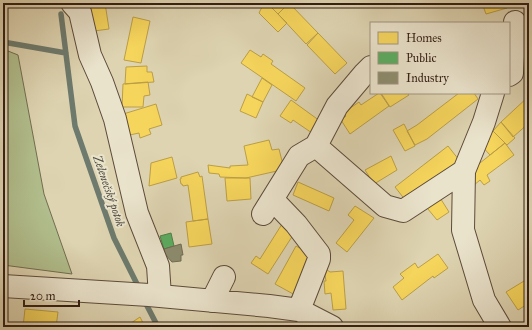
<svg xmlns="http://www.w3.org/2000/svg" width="532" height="330" font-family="'IM FELL Great Primer',serif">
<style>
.green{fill:#b1bd8c;stroke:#726d50}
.homes{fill:#f6d55c;stroke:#bb9e46}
.public{fill:#5aae61;stroke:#4e824a}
.industry{fill:#8c8c6e;stroke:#716b53}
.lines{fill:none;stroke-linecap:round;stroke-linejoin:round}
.stream{stroke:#6d7a6d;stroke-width:5.5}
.minor-casing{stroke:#5d4b3b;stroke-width:24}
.minor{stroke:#eae3cc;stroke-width:22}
.labels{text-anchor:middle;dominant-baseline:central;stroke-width:4;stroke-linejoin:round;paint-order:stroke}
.water-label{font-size:12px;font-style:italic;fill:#4f4c41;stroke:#eae3cc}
</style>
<rect width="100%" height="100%" fill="#ded4b1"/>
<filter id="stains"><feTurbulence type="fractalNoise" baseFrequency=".005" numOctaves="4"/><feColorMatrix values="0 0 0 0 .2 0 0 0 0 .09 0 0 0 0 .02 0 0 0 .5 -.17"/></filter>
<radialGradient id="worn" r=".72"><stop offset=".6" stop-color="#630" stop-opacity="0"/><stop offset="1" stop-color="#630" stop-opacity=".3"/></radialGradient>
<path class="green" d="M 3,49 L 18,55 L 44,194 L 72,274 L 3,265 Z"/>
<path class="homes" d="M 89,3 L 105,3 L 109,29 L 94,31 Z
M 264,3 L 267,3 L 287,23 L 278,32 L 259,13 Z
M 267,3 L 289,3 L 278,14 Z
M 289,3 L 318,33 L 306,44 L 278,14 Z
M 482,3 L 505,3 L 507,8 L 486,14 Z
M 133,17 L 150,21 L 141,63 L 124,60 Z
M 318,33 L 347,63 L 335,74 L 307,45 Z
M 250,50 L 261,57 L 263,54 L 273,61 L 271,64 L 305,88 L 296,101 L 241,63 Z
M 147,66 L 147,72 L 152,72 L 154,82 L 125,84 L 126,67 Z
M 262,78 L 272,85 L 263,102 L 252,97 Z
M 148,82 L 150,95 L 144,96 L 143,107 L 122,107 L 123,84 Z
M 379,93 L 380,93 L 389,106 L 350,134 L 341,120 L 346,116 L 343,113 L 359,102 L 361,105 Z
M 381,93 L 407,93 L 409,95 L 390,107 Z
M 459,93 L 474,93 L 478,99 L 427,139 L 415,145 L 407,131 L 417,125 Z
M 247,94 L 263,102 L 256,118 L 240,111 Z
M 529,96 L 529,123 L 513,137 L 501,122 Z
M 291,100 L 320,121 L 312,133 L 293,120 L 291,123 L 280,116 Z
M 156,104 L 162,125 L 149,129 L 151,134 L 140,138 L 139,133 L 125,136 L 120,115 Z
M 501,122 L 515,138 L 507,145 L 493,131 Z
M 404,124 L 415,146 L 405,151 L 393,130 Z
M 493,131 L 505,143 L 490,155 L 479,143 Z
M 269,140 L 272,150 L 279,149 L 283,165 L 277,171 L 246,178 L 220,177 L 219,174 L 209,173 L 208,165 L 230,168 L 230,166 L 248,165 L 244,146 Z
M 505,143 L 514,155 L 487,175 L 490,181 L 484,185 L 480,180 L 473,186 L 470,171 Z
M 448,146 L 459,160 L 406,201 L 395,187 Z
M 391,156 L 397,170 L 374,184 L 365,170 Z
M 172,157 L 177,178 L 149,186 L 151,163 Z
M 198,172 L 200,177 L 202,176 L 208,219 L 193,221 L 188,185 L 183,186 L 182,184 L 181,184 L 180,179 L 181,179 L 181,177 Z
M 225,178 L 250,178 L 251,199 L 227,201 Z
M 298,182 L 334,198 L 329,211 L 293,195 Z
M 437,193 L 449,212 L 437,220 L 423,203 Z
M 355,206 L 374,218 L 347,252 L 336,243 L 354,220 L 348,215 Z
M 208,219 L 212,244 L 189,247 L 186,222 Z
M 282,224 L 295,232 L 268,274 L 251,263 L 256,256 L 260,259 Z
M 296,246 L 314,256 L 295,295 L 275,284 Z
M 438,254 L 448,268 L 434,278 L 433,276 L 402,300 L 393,287 L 404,278 L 400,274 L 415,263 L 418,268 Z
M 327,270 L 330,272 L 343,271 L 346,309 L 333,310 L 331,293 L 325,294 L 324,281 L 326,281 L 325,275 Z
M 529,278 L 529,303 L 518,310 L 506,292 Z
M 25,309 L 58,312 L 56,327 L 23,327 Z
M 140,317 L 145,327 L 125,327 Z"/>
<path class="public" d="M 171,233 L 174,246 L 164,249 L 160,236 Z"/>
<path class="industry" d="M 181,244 L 183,255 L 181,255 L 181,261 L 172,262 L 164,253 L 164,249 Z"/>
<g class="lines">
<path class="stream" d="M 61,14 L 75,126 L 114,238 L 139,288
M 3,42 L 66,53
M 144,300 L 158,327"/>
<g class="minor-casing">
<path id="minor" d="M 72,3 L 80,12 L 90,55 L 102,82 L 115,119 L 137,213 L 158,266 L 160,296
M 509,75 L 512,73 L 515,22
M 493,93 L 484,122 L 464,171 L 463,230 L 484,300 L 500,327
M 316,146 L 385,206 L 403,211 L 464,171
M 273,200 L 296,224 L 319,254 L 319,259 L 299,310
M 263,214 L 299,156 L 316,146 L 337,106 L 364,74 L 371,67
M 3,286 L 149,295 L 269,306 L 299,310 L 332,327
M 212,301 L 224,277"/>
</g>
<use href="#minor" class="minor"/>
</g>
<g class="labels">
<g class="water-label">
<text transform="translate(109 191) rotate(71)">Zelenečský potok</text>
</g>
</g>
<rect width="532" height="330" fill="none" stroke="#ded4b1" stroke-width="16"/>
<rect x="4" y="4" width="524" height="322" fill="none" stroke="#321d14" stroke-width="2"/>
<rect x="8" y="8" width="516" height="314" fill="none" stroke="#321d14"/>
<rect x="370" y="22" width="140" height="72" fill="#eae3cc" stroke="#a09482"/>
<rect x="378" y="32" width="20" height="12" fill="#f6d55c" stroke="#a09482"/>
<text x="406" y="42" font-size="12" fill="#321d14">Homes</text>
<rect x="378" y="52" width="20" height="12" fill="#5aae61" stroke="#a09482"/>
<text x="406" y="62" font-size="12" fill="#321d14">Public</text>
<rect x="378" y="72" width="20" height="12" fill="#8c8c6e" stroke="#a09482"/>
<text x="406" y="82" font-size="12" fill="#321d14">Industry</text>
<path d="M24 300v6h55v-6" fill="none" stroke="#321d14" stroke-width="2"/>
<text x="30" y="300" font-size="12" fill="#321d14" stroke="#eae3cc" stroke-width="3" paint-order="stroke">20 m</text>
<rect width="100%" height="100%" filter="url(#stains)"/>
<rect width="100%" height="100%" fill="url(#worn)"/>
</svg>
